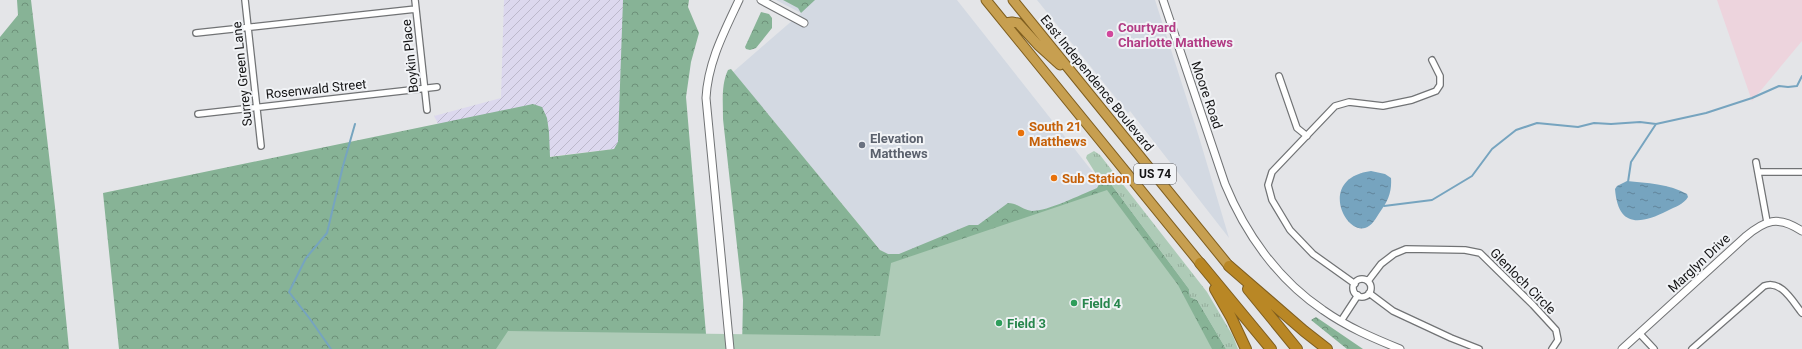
<svg xmlns="http://www.w3.org/2000/svg" width="1802" height="349" font-family="Roboto,sans-serif">
<style>
.built{fill:#d3d9e2}
.industrial{fill:url(#industrial-furrows)}
.education{fill:#edd4dd}
.grass{fill:url(#grass-tufts)}
.forest{fill:url(#forest-crowns)}
.pitch{fill:#aecbb7}
.water{fill:url(#water-ripples)}
.lines{fill:none;stroke-linecap:round;stroke-linejoin:round}
.stream{stroke:#76a4bf;stroke-width:2}
.minor-casing{stroke:#717375;stroke-width:8}
.tertiary-casing{stroke:#717375;stroke-width:9}
.trunk-casing{stroke:#7f5e1f;stroke-width:11}
.motorway-casing{stroke:#7f5e1f;stroke-width:12}
.minor{stroke:#fff;stroke-width:5.5}
.tertiary{stroke:#fff;stroke-width:7}
.trunk{stroke:#c79f50;stroke-width:9}
.motorway{stroke:#b98725;stroke-width:10}
.hotel-dot{fill:#d1479c;stroke:#f1f3f6;stroke-width:1.5}
.food-dot{fill:#e8710a;stroke:#f1f3f6;stroke-width:1.5}
.worship-dot{fill:#6b7280;stroke:#f1f3f6;stroke-width:1.5}
.leisure-dot{fill:#2e9e5b;stroke:#f1f3f6;stroke-width:1.5}
.labels{text-anchor:middle;dominant-baseline:central;stroke-width:4;stroke-linejoin:round;paint-order:stroke}
.shield{fill:#f1f3f6;stroke:#565658;stroke-width:1}
.shield-label{font-size:12px;font-weight:bold;fill:#131314}
.hotel-label{font-size:13px;font-weight:bold;fill:#b23c85;stroke:#f1f3f6;text-anchor:start}
.street-label{font-size:13px;fill:#131314;stroke:#f1f3f6}
.food-label{font-size:13px;font-weight:bold;fill:#c56008;stroke:#f1f3f6;text-anchor:start}
.worship-label{font-size:13px;font-weight:bold;fill:#5b616d;stroke:#f1f3f6;text-anchor:start}
.leisure-label{font-size:13px;font-weight:bold;fill:#27864d;stroke:#f1f3f6;text-anchor:start}
</style>
<defs>
<pattern id="industrial-furrows" width="10" height="10" patternUnits="userSpaceOnUse"><rect width="10" height="10" fill="#dcd8ee"/><path d="M-1 1l2-2M0 10L10 0M9 11l2-2" fill="none" stroke="#bcb8cb"/></pattern>
<pattern id="grass-tufts" width="24" height="20" patternUnits="userSpaceOnUse"><rect width="24" height="20" fill="#aecbb7"/><path d="M3 7l-1-3M5 7V3M7 7l1-3M15 17l-1-3M17 17v-4M19 17l1-3" fill="none" stroke="#95ad9c"/></pattern>
<pattern id="forest-crowns" width="20" height="18" patternUnits="userSpaceOnUse"><rect width="20" height="18" fill="#87b396"/><path d="M2 6a3 3 0 1 1 6 0M12 15a3 3 0 1 1 6 0" fill="none" stroke="#6d9079"/></pattern>
<pattern id="water-ripples" width="26" height="14" patternUnits="userSpaceOnUse"><rect width="26" height="14" fill="#76a4bf"/><path d="M2 4q2-2 4 0t4 0M15 11q2-2 4 0t4 0" fill="none" stroke="#60849a"/></pattern>
</defs>
<rect width="100%" height="100%" fill="#e4e5e8"/>
<path class="built" d="M 776,0 L 957,0 L 1107,190 L 891,263 L 733,72 L 801,13 Z
M 1037,0 L 1155,0 L 1199,137 L 1229,238 L 1130,111 L 1128,113 Z"/>
<path class="industrial" d="M 504,0 L 626,0 L 621,148 L 461,167 L 434,116 L 501,98 Z"/>
<path class="education" d="M 1717,0 L 1802,0 L 1802,41 L 1752,101 Z"/>
<path class="grass" d="M 1094,151 L 1100,155 L 1207,292 L 1233,336 L 1238,349 L 1226,349 L 1197,300 L 1190,297 L 1189,289 L 1105,176 L 1104,175 L 1101,182 L 1086,158 L 1087,155 Z"/>
<path class="forest" d="M 17,0 L 31,0 L 55,207 L 69,349 L 0,349 L 0,37 L 18,15 Z
M 623,0 L 689,0 L 688,7 L 699,33 L 691,62 L 686,97 L 706,334 L 558,349 L 119,349 L 103,193 L 533,104 L 542,107 L 547,118 L 549,132 L 550,157 L 614,149 L 618,142 Z
M 783,0 L 815,0 L 801,13 L 798,8 Z
M 761,12 L 769,14 L 772,18 L 772,28 L 756,48 L 750,50 L 746,49 L 745,47 Z
M 731,69 L 880,250 L 888,254 L 899,254 L 969,225 L 978,225 L 1008,203 C 1017,203 1023,210 1032,211 C 1048,211 1080,195 1097,188 L 1104,175 L 1105,176 L 1189,289 L 1190,297 L 1197,300 L 1226,349 L 1177,349 L 894,339 L 813,349 L 742,348 L 743,300 L 723,119 C 723,102 721,85 728,70 Z
M 1316,317 L 1363,349 L 1347,349 L 1311,320 Z"/>
<path class="pitch" d="M 1107,190 L 1178,285 L 1212,349 L 496,349 L 508,331 L 880,336 L 891,263 Z"/>
<path class="water" d="M 1371,171 L 1385,174 L 1391,178 C 1392,192 1388,201 1380,212 C 1376,218 1372,226 1365,228 C 1344,234 1318,178 1371,171 Z
M 1627,181 C 1646,183 1670,184 1687,194 L 1688,197 C 1684,204 1675,207 1667,211 C 1639,225 1618,227 1615,189 L 1617,186 Z"/>
<g class="lines">
<path class="stream" d="M 1628,182 L 1631,162 L 1656,124
M 1384,206 L 1432,200 L 1472,176 L 1492,149 L 1516,130 L 1537,123 L 1578,127 L 1594,123 L 1611,124 L 1640,122 L 1656,124 L 1706,113 L 1752,98 L 1779,86 L 1788,87 L 1797,86 L 1802,76
M 331,349 L 310,319 L 289,292 L 306,258 L 327,233 L 343,166 L 355,124"/>
<g class="minor-casing">
<path id="minor" d="M 245,0 L 261,146
M 415,0 L 427,110
M 196,33 L 416,9
M 1279,76 L 1297,128 L 1307,136
M 198,114 L 437,87
M 1756,162 L 1767,222
M 1758,172 L 1802,172
M1353 288a9 9 0 1 1 18 0a9 9 0 1 1-18 0Z
M 1368,281 L 1381,264 L 1394,254 L 1406,249 L 1465,250 L 1480,253 L 1533,305 L 1556,330 L 1558,340 L 1552,349
M 1355,284 L 1313,254 L 1290,230 L 1272,200 L 1268,185 L 1272,172 L 1335,106 L 1349,102 L 1383,106 L 1412,100 L 1436,91 L 1440,85 L 1440,76 L 1432,60
M 1369,293 L 1393,311 L 1451,338 L 1479,349
M 1341,321 L 1358,295
M 1640,334 L 1654,349
M 1692,349 L 1764,286 C 1781,279 1793,302 1802,313"/>
</g>
<g class="tertiary-casing">
<path id="tertiary" d="M 761,0 L 804,23
M 1163,0 L 1225,184 C 1245,233 1278,280 1323,310 C 1347,327 1373,338 1400,349
M 730,349 L 706,98 C 708,62 724,32 739,0
M 1622,349 L 1745,237 C 1765,220 1778,215 1802,231"/>
</g>
<g class="trunk-casing">
<path id="trunk" d="M 986,0 L 1200,263
M 1013,0 L 1229,266
M 1005,23 L 1012,22 L 1018,23 L 1039,46 L 1060,65"/>
</g>
<g class="motorway-casing">
<path id="motorway" d="M 1200,263 L 1271,349
M 1229,266 L 1304,331 L 1327,349
M 1215,289 L 1231,317 L 1246,349
M 1248,289 L 1297,349"/>
</g>
<use href="#minor" class="minor"/>
<use href="#tertiary" class="tertiary"/>
<use href="#trunk" class="trunk"/>
<use href="#motorway" class="motorway"/>
</g>
<circle class="hotel-dot" cx="1110" cy="34" r="4"/>
<g class="food-dot">
<circle cx="1021" cy="133" r="4"/>
<circle cx="1054" cy="178" r="4"/>
</g>
<circle class="worship-dot" cx="862" cy="145" r="4"/>
<g class="leisure-dot">
<circle cx="1074" cy="303" r="4"/>
<circle cx="999" cy="323" r="4"/>
</g>
<g class="labels">
<rect class="shield" x="1134" y="164" width="42" height="20" rx="3"/>
<g class="shield-label">
<text x="1155" y="174">US 74</text>
</g>
<g class="hotel-label">
<text x="1118" y="27">Courtyard<tspan x="1118" dy="15">Charlotte Matthews</tspan></text>
</g>
<g class="street-label">
<text transform="translate(410 56) rotate(-96)">Boykin Place</text>
<text transform="translate(242 74) rotate(-96)">Surrey Green Lane</text>
<text transform="translate(1097 83) rotate(51)">East Independence Boulevard</text>
<text transform="translate(316 89) rotate(-6)">Rosenwald Street</text>
<text transform="translate(1207 95) rotate(71)">Moore Road</text>
<text transform="translate(1699 263) rotate(-43)">Marglyn Drive</text>
<text transform="translate(1523 281) rotate(45)">Glenloch Circle</text>
</g>
<g class="food-label">
<text x="1029" y="126">South 21<tspan x="1029" dy="15">Matthews</tspan></text>
<text x="1062" y="178">Sub Station</text>
</g>
<g class="worship-label">
<text x="870" y="138">Elevation<tspan x="870" dy="15">Matthews</tspan></text>
</g>
<g class="leisure-label">
<text x="1082" y="303">Field 4</text>
<text x="1007" y="323">Field 3</text>
</g>
</g>
</svg>
